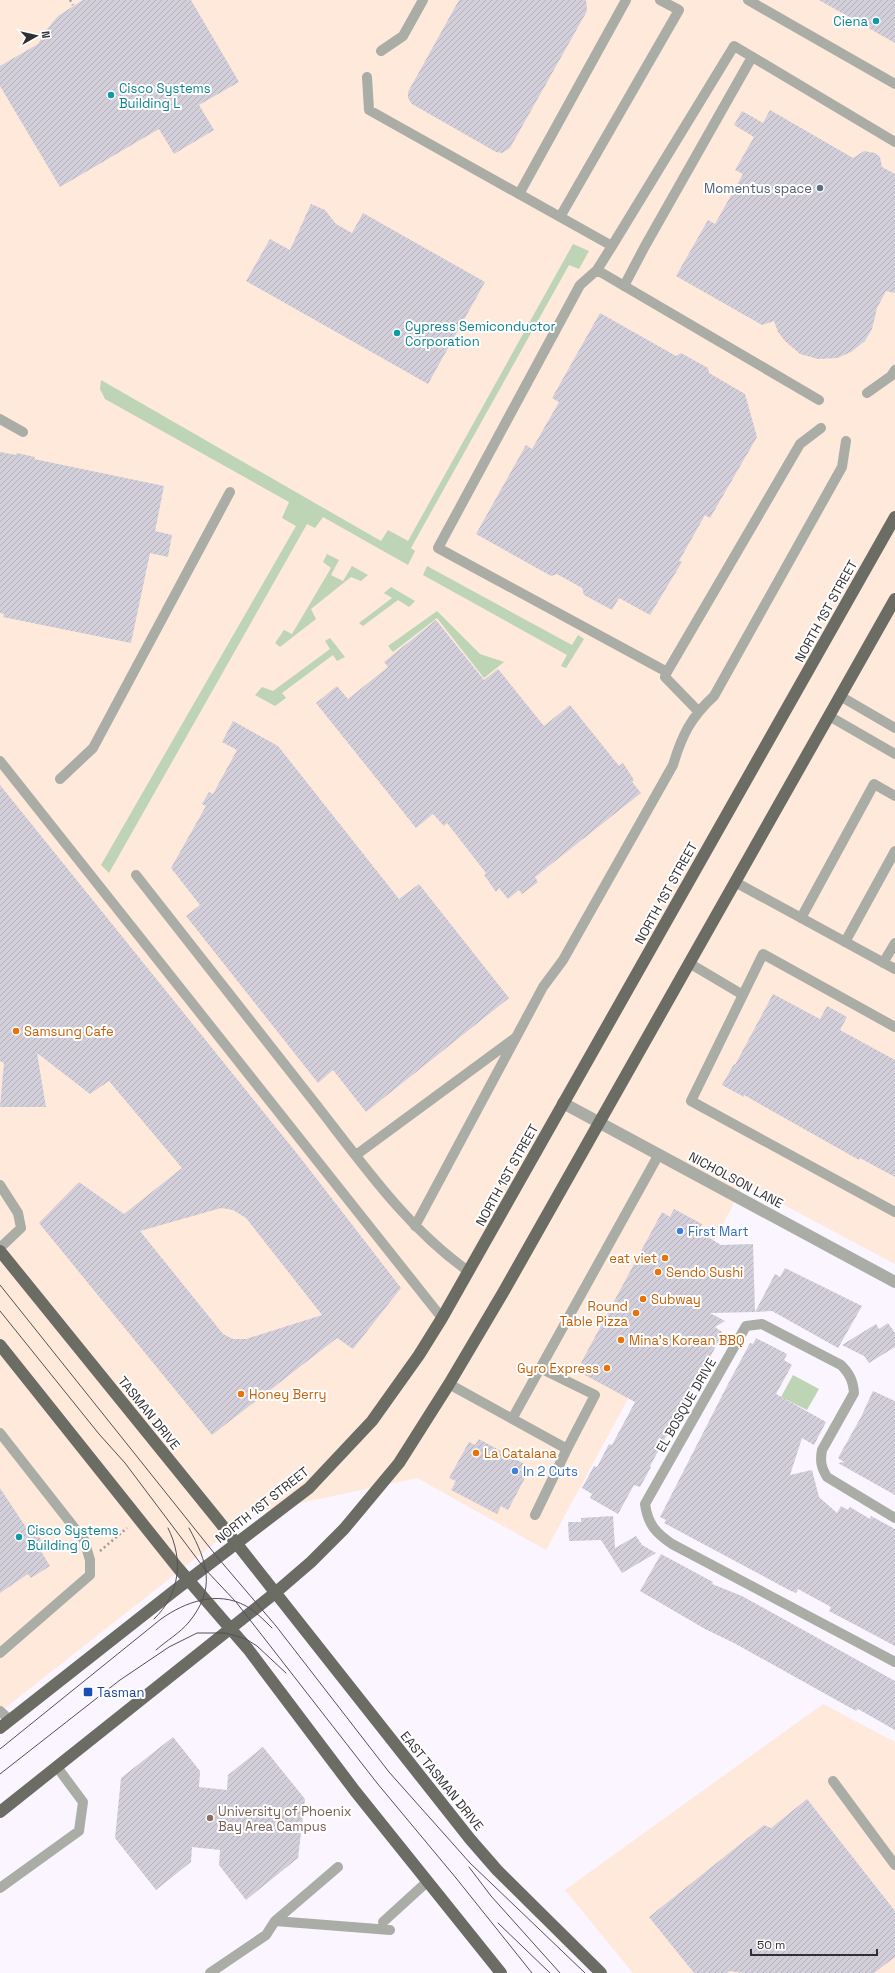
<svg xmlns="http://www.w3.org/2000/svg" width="895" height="1973" font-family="'Space Grotesk',sans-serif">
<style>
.commercial{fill:#fee9db}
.grass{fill:#bdd5b4}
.building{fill:url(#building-hatch);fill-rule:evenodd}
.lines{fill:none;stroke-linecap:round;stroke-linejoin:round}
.path{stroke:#9d9aa0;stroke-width:2.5;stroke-dasharray:2 3;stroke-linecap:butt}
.lane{stroke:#aaaca6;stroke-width:10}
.street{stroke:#aaaca6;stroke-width:12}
.primary{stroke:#6b6d64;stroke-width:12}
.tram{stroke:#545156;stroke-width:1}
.culture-dot{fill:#0f9aa8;stroke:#fff;stroke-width:1.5}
.service-dot{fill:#5c6f8a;stroke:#fff;stroke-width:1.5}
.food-dot{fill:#e8710a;stroke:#fff;stroke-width:1.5}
.shop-dot{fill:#3f7fe0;stroke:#fff;stroke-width:1.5}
.transit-dot{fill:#1a4fb4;stroke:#fff;stroke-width:1.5}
.education-dot{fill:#8d6e63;stroke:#fff;stroke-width:1.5}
.labels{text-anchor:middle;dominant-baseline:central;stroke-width:4;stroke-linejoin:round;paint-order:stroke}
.culture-label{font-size:13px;fill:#0d838f;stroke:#fff;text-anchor:start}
.service-label{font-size:13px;fill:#4e5e75;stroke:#fff;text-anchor:end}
.street-label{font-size:13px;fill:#312f33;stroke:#fff}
.food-label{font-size:13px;fill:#c56008;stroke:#fff;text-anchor:start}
.shop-label{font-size:13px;fill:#366cbe;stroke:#fff;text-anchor:start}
.transit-label{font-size:13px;fill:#164399;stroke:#fff;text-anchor:start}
.education-label{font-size:13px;fill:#785e54;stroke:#fff;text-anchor:start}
</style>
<defs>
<pattern id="building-hatch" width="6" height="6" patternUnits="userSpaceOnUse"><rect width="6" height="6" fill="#d2cfdb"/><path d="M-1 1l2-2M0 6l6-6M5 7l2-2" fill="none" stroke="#b5b2bc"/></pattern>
</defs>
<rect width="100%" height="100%" fill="#faf5fe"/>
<path class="commercial" d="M 0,0 L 895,0 L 895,1264 L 743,1183 L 731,1209 L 546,1550 L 417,1478 L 253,1513 L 0,1712 Z
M 823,1704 L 895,1742 L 895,1973 L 633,1973 L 565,1890 Z"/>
<path class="grass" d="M 573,244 L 589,251 L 579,269 L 569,265 L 411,548 L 415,551 L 408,565 L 323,517 L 315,528 L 307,524 L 109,873 L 101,865 L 296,526 L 282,518 L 289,502 L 105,399 L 100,389 L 101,380 L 381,541 L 388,530 L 408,541 Z
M 327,554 L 339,560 L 331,575 L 343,581 L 352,566 L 368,575 L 361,581 L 351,577 L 311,609 L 316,619 L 280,647 L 275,643 L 284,630 L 292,634 L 331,568 L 323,562 Z
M 427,566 L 572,645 L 578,635 L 584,639 L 566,668 L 561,666 L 567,655 L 423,575 Z
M 391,587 L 415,601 L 409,607 L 398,600 L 363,626 L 359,623 L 392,598 L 384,593 Z
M 437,611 L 480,654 L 504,662 L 484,678 L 437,618 L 393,652 L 388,646 Z
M 330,638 L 345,657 L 337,661 L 333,655 L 282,693 L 286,698 L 275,706 L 255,695 L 262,687 L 273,691 L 330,649 L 325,641 Z
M 793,1375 L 819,1389 L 807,1410 L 781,1397 Z"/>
<path class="building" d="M 83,0 L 191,0 L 239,82 L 199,105 L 214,130 L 174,154 L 159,129 L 60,187 L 0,86 L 0,66 L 38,44 L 47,29 L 58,16 Z
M 459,0 L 586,0 L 587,11 L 510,148 L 502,153 L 496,152 L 412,104 L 408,98 L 408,92 Z
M 819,0 L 895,0 L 895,43 Z
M 770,110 L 853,158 L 864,151 L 875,153 L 880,157 L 882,167 L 895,174 L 895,293 L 886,291 L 877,308 L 872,329 L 865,341 L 851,352 L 837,358 L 818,359 L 800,354 L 785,341 L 778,332 L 774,321 L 762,325 L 676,276 L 708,220 L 715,224 L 743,174 L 735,170 L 754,137 L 734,125 L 742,111 L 763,123 Z
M 311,204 L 325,210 L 336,224 L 352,233 L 363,213 L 485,282 L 428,384 L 246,281 L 270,239 L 290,250 Z
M 600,313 L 676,356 L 681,353 L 708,368 L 709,373 L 745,394 L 757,437 L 710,518 L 705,515 L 679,561 L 682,562 L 650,615 L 619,598 L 612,610 L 584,595 L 582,588 L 557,574 L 551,576 L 476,534 L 526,445 L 532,449 L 559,402 L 552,398 Z
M 0,452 L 16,455 L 17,453 L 35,457 L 34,459 L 164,486 L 155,531 L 172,535 L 168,557 L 150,553 L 131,643 L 3,617 L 4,614 L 0,613 Z
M 436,620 L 484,680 L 498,669 L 544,726 L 570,705 L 619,766 L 623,763 L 634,780 L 632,782 L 641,793 L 535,877 L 538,882 L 522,894 L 519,890 L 508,899 L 499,888 L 496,892 L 484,875 L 486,873 L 447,823 L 444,826 L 433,814 L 416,828 L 316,703 L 337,686 L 348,699 L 388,667 L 384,662 Z
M 233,721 L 278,746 L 399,899 L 419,884 L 509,998 L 366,1112 L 333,1070 L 318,1083 L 186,916 L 200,905 L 171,868 L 206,806 L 202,804 L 209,792 L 213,794 L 237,750 L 222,742 Z
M 0,785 L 299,1156 L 401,1288 L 353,1349 L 337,1338 L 212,1435 L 39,1223 L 79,1182 L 124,1214 L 182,1168 L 109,1081 L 90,1094 L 37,1053 L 46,1107 L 0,1107 L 4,1063 L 0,1061 ZM 221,1208 L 233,1210 L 246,1218 L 322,1315 L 246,1339 L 233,1339 L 223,1334 L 140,1231 Z
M 773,994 L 820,1019 L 827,1006 L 847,1017 L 840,1030 L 895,1060 L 895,1177 L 860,1158 L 859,1160 L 744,1095 L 744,1097 L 722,1085 L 734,1064 L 735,1065 Z
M 674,1209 L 702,1224 L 698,1231 L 721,1245 L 753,1244 L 755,1312 L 710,1313 L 725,1321 L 715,1327 L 722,1332 L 720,1339 L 650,1466 L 651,1467 L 640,1487 L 634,1485 L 618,1514 L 590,1498 L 592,1494 L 582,1488 L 594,1466 L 597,1467 L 609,1444 L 612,1445 L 635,1402 L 585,1375 L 589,1367 L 581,1363 L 662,1212 L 670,1217 Z
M 785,1268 L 862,1306 L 838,1348 L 772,1311 L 755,1312 L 775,1274 L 780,1277 Z
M 888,1323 L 895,1333 L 895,1347 L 869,1363 L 864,1356 L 842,1345 L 876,1324 L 879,1329 Z
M 756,1338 L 787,1354 L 784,1360 L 792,1365 L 776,1394 L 826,1422 L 814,1445 L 802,1438 L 790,1475 L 812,1470 L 819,1497 L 837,1513 L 841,1506 L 848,1510 L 850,1507 L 870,1519 L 871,1516 L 895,1529 L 895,1646 L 829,1611 L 831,1607 L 798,1589 L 796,1593 L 789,1590 L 664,1523 L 666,1520 L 660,1517 L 727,1386 L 750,1343 L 753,1344 Z
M 873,1391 L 895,1401 L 895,1495 L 838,1463 L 844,1462 L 838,1458 L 861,1417 Z
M 479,1439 L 524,1464 L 520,1470 L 527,1474 L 508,1510 L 501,1506 L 497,1514 L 451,1490 L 456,1481 L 449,1478 L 469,1442 L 475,1445 Z
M 0,1488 L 27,1529 L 32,1526 L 44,1545 L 39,1548 L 50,1566 L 31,1578 L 28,1574 L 0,1593 Z
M 613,1516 L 615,1548 L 636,1536 L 642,1545 L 656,1553 L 622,1573 L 601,1540 L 569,1541 L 568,1522 L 581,1522 L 581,1518 Z
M 661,1554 L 713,1582 L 712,1584 L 742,1596 L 895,1681 L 895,1730 L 858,1709 L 856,1711 L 734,1643 L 705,1629 L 640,1591 Z
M 173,1737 L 200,1771 L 199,1787 L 227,1790 L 228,1775 L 263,1747 L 305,1799 L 298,1858 L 246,1900 L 219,1865 L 220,1850 L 192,1847 L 191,1862 L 156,1890 L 115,1838 L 121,1778 Z
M 807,1799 L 895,1911 L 895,1957 L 874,1973 L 744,1973 L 729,1971 L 727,1973 L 694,1973 L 649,1917 L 764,1825 L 771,1828 Z"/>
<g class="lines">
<path class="path" d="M 70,0 L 73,5
M 100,1551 L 127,1528"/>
<path class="lane" d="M 748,0 L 895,84
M 381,51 L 403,36 L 423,0
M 367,77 L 369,110 L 612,246
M 519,194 L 626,0
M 560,217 L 679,10 L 660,0
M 597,270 L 819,400
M 624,286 L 645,246 L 752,57
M 867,393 L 891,376 L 895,370
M 0,419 L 23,432
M 667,672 L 438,548 L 580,285 L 597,270 L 612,246 L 734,46 L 895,142
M 840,696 L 895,728
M 698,711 L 665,677 L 667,672 L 800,444 L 821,428
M 829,716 L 895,754
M 0,761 L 442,1318
M 60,779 L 93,748 L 230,492
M 136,875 C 195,951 255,1027 315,1103 C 361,1162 406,1227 468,1271
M 735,882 L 895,969
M 801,918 L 874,784 L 895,796
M 845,942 L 895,851
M 689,963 L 743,995
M 883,963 L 895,943
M 895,1027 L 763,954 L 691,1101 L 895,1212
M 356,1155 L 515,1038
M 0,1185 L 18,1213 L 21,1228 L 0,1248
M 415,1226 L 543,987 L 563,960 L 673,765 C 682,735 691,717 714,696 L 842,467 L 846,441
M 449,1384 L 567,1449
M 512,1419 L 659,1154
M 0,1433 L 84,1540 L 90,1560 L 90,1575 L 0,1653
M 535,1515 L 567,1449 L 595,1395 L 540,1368
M 895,1518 L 827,1477 C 821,1467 820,1461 822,1450 L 854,1393 C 853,1381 850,1374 841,1365 L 762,1324 L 746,1326 L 645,1504 C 648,1525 656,1533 672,1544 L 895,1662
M 0,1711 L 10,1720
M 833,1781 L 895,1865
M 0,1888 L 79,1831 L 83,1802 L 57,1767
M 275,1921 L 338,1867
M 383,1922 L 428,1881
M 210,1973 L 266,1935 L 275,1921 L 390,1930"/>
<path class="street" d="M 563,1103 L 895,1282"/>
<path class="primary" d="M 0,1251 L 218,1520 L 470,1839 L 497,1870 L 601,1973
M 0,1345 L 178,1568 L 248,1649 L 355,1791 L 501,1973
M 0,1728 L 174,1591 L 309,1488 L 372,1421 L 419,1355 L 442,1318 L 895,517
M 0,1812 L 275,1593 L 311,1562 L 344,1529 L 399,1463 L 449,1384 L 504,1291 L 895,599"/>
<path class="tram" d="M 0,1285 L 218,1558 L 276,1626 L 389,1772 L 470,1863 L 585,1973
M 0,1311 L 99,1434 L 125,1463 L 204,1568 L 236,1602 L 377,1783 L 456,1878 L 532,1973
M 154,1619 C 180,1594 184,1560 168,1528
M 156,1650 C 166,1641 180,1633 189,1622 C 216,1589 208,1563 189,1528
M 0,1749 L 161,1619 C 185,1602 217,1590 246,1606 C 255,1611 264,1620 272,1628
M 0,1774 L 120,1680 L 169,1647 L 197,1633 L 226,1633 L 246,1639 L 257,1646 L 286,1673
M 469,1867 L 491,1896 L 560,1973
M 498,1923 L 550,1973"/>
</g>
<g class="culture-dot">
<circle cx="876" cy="21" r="4"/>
<circle cx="111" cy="95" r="4"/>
<circle cx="397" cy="333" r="4"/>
<circle cx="19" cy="1537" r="4"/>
</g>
<circle class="service-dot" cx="820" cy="188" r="4"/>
<g class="food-dot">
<circle cx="16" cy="1031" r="4"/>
<circle cx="665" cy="1258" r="4"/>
<circle cx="658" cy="1272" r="4"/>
<circle cx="643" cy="1299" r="4"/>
<circle cx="636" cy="1313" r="4"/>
<circle cx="621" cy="1340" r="4"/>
<circle cx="607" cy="1368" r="4"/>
<circle cx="241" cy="1394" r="4"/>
<circle cx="476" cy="1453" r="4"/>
</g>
<g class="shop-dot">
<circle cx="680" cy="1231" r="4"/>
<circle cx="515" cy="1471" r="4"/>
</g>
<rect class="transit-dot" x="83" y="1687" width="10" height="10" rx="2"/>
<circle class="education-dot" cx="210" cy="1818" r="4"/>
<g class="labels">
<g class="culture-label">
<text x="868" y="21" text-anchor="end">Ciena</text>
<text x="119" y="88">Cisco Systems<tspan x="119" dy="15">Building L</tspan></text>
<text x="405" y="326">Cypress Semiconductor<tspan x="405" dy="15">Corporation</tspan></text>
<text x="27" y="1530">Cisco Systems<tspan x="27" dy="15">Building O</tspan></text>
</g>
<g class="service-label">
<text x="812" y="188">Momentus space</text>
</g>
<g class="street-label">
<text transform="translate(826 611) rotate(-61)">NORTH 1ST STREET</text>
<text transform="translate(666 893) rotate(-61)">NORTH 1ST STREET</text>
<text transform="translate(507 1175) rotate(-61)">NORTH 1ST STREET</text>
<text transform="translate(736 1180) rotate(28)">NICHOLSON LANE</text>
<text transform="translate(686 1405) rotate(-60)">EL BOSQUE DRIVE</text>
<text transform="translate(149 1413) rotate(51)">TASMAN DRIVE</text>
<text transform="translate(262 1505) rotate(-38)">NORTH 1ST STREET</text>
<text transform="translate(442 1781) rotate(51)">EAST TASMAN DRIVE</text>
</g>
<g class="food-label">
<text x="24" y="1031">Samsung Cafe</text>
<text x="657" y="1258" text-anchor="end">eat viet</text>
<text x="666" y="1272">Sendo Sushi</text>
<text x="651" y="1299">Subway</text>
<text x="628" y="1306" text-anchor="end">Round<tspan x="628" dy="15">Table Pizza</tspan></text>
<text x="629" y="1340">Mina's Korean BBQ</text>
<text x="599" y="1368" text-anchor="end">Gyro Express</text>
<text x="249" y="1394">Honey Berry</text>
<text x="484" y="1453">La Catalana</text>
</g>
<g class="shop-label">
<text x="688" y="1231">First Mart</text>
<text x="523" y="1471">In 2 Cuts</text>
</g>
<g class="transit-label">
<text x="97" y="1692">Tasman</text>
</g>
<g class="education-label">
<text x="218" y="1811">University of Phoenix<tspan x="218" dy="15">Bay Area Campus</tspan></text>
</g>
</g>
<g transform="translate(36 36) rotate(82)" stroke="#ffffff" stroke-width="3" paint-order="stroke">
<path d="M0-3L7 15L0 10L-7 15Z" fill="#312f33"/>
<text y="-6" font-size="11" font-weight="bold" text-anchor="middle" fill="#312f33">N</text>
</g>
<path d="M751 1949v6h126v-6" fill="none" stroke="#312f33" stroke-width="2"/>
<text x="757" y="1949" font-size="12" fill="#312f33" stroke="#ffffff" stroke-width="3" paint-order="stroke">50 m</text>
</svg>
